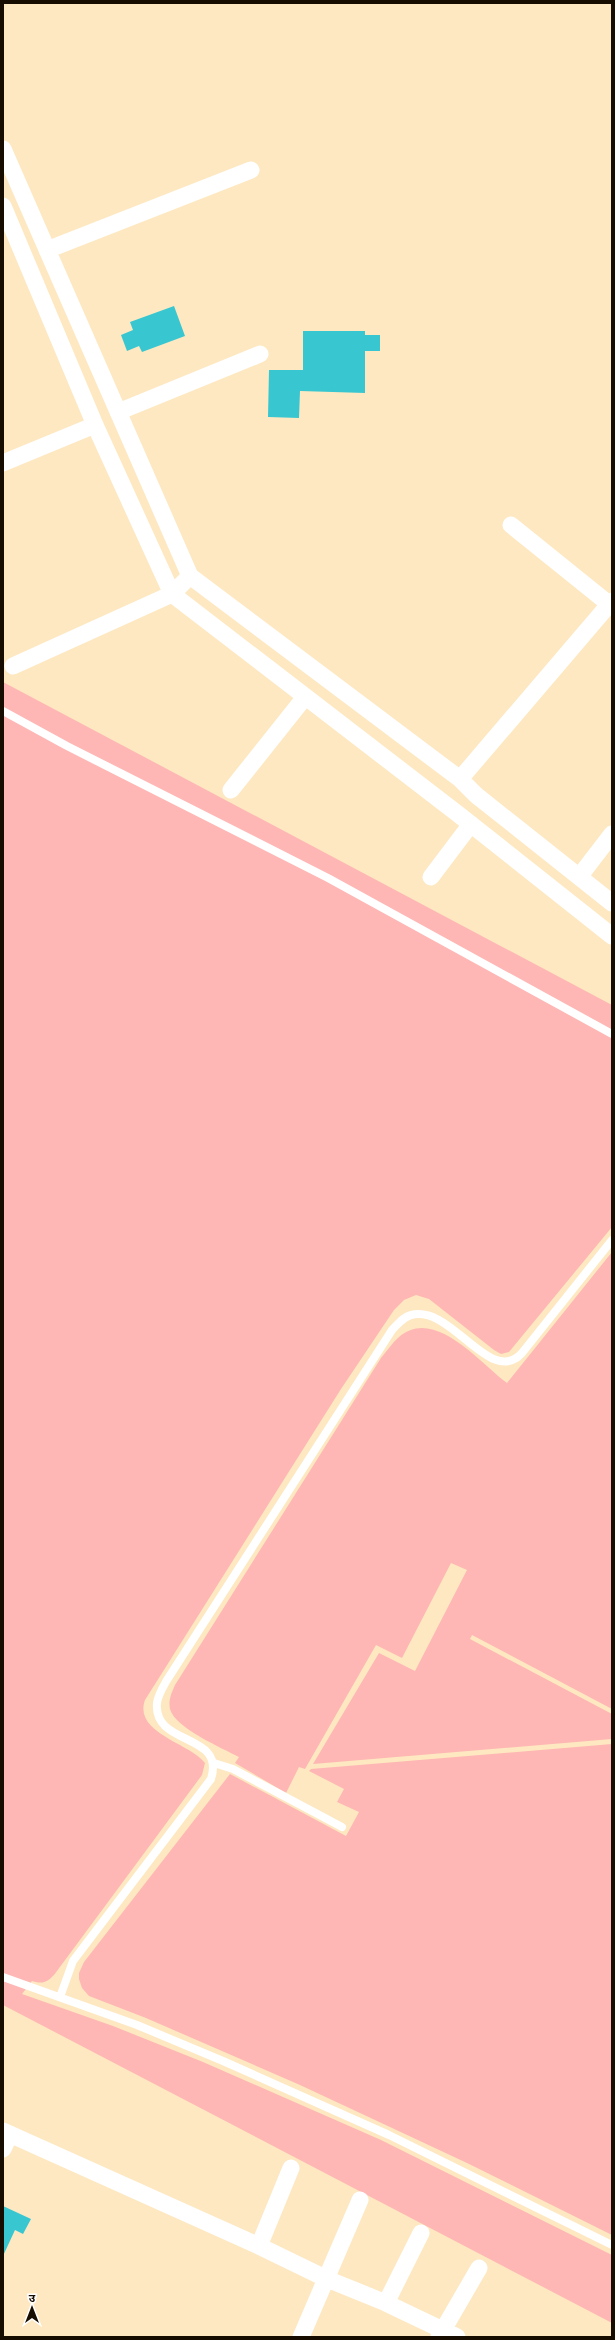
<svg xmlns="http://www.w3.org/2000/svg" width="615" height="2340" font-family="Montserrat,'Noto Sans Devanagari',sans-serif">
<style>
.green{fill:#feb7b4}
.building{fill:#38c7d1}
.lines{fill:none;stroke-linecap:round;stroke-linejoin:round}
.lane{stroke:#fff;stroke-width:8}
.street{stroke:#fff;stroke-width:17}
</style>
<rect width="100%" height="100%" fill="#fee8c1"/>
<path class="green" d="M 3,682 L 612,1005 L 612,1227 L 509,1352 L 501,1354 L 494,1350 L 429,1299 L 416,1295 L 404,1300 L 394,1310 L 341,1389 L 145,1700 C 133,1733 190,1743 205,1763 L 202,1775 L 54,1975 C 46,1983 43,1984 32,1981 L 22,1994 L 113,2026 L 203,2062 L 381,2140 L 612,2255 L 612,2323 L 3,2005 Z
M 612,1252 L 612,1709 L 472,1635 L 470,1639 L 612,1714 L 612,1739 L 313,1764 L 379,1653 L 415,1671 L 467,1570 L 451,1563 L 402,1658 L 376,1645 L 305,1769 L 299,1767 L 286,1793 L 235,1763 L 239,1757 C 222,1748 175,1728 170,1709 C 168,1700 172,1692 175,1685 L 381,1358 C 387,1351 392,1343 399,1337 C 434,1306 480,1363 507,1383 Z
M 612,1744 L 612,2235 L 467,2163 L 300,2085 L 146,2018 L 89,1996 L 82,1988 L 79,1979 L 79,1973 L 84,1962 L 230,1774 L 346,1836 L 359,1812 L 337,1802 L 344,1789 L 309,1771 L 311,1769 Z"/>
<path class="building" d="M 174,306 L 185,336 L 142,352 L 139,346 L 127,351 L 121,335 L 133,330 L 130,322 Z
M 303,331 L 365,331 L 365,335 L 380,335 L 380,351 L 365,351 L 365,393 L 300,391 L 299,418 L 268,417 L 269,370 L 303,370 Z
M 3,2206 L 31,2219 L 23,2234 L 15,2230 L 3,2256 Z"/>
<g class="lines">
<path class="lane" d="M 3,711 L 67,746 L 328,878 L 612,1034
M 214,1763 L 233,1769 L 342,1827
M 3,1977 L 137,2025 L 223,2061 L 389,2135 L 612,2245
M 60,1997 L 73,1961 L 211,1779 C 226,1732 153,1747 157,1703 C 158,1695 163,1687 167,1680 L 392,1330 C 398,1324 403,1317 411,1315 C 452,1304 490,1388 522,1353 L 612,1240"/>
<path class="street" d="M 3,149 L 190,576 L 460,779 L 476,795 L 612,903
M 3,206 L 95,425 L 172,594 L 458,814 L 612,936
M 47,250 L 251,170
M 118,412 L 260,354
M 3,463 L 95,425
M 511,525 L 609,604
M 13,666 L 172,594 L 190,576
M 460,779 L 612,601
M 231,790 L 305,697
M 431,877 L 471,824
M 579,877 L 612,834
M 3,2131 L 259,2246 L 327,2279 L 386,2303 L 457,2337
M 3,2149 L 10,2134
M 259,2246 L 291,2168
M 386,2303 L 421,2233
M 301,2337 L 360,2200
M 439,2337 L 479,2268"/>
</g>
<rect width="615" height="2340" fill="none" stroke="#160c00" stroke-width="8"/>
<g transform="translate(32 2308)" stroke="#ffffff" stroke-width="3" paint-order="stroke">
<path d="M0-3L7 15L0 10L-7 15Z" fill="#160c00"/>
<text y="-6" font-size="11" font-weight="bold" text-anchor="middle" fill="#160c00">उ</text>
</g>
</svg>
